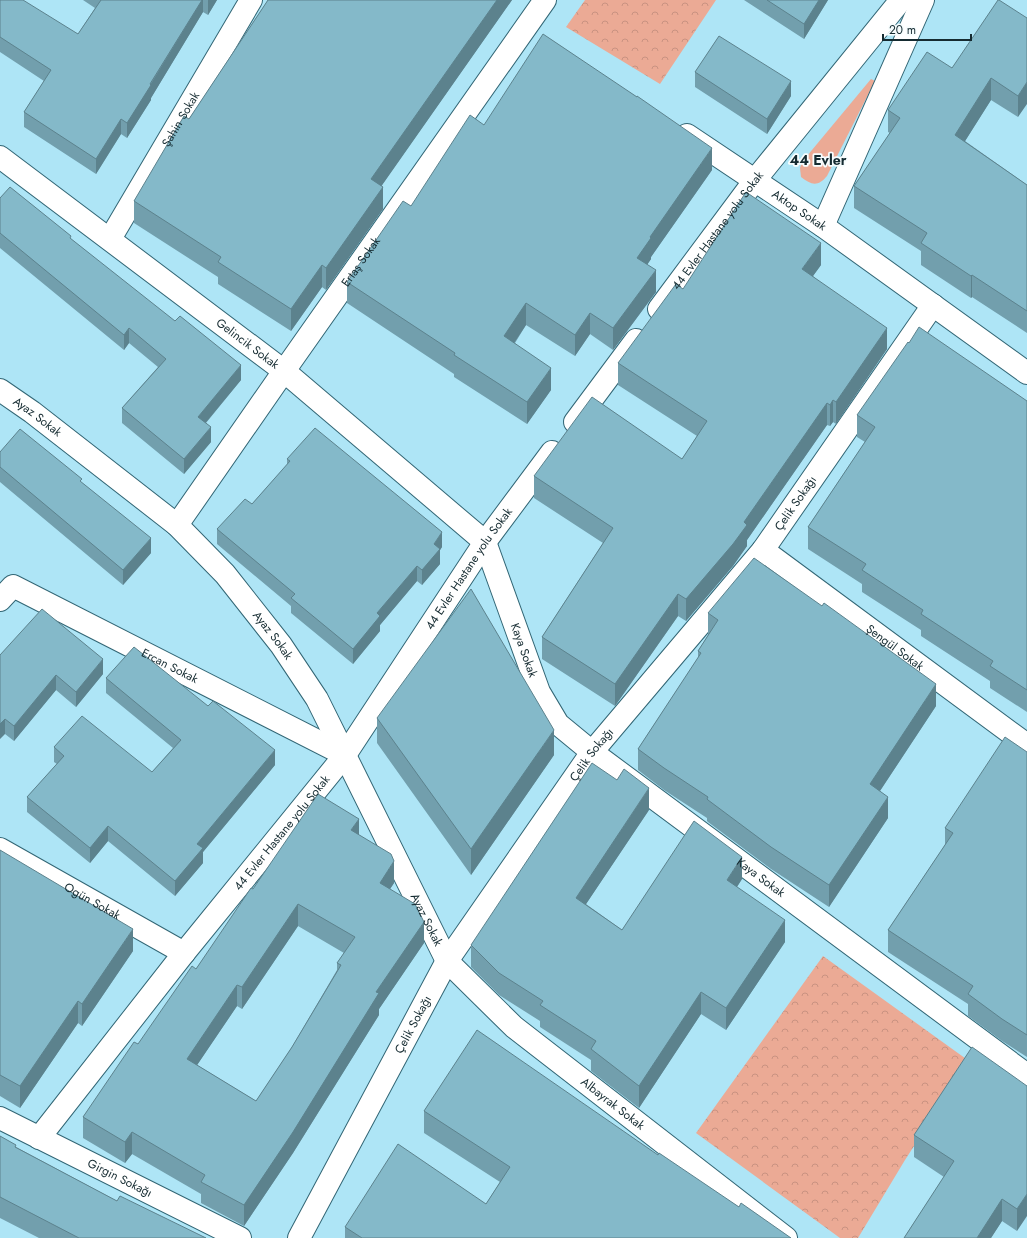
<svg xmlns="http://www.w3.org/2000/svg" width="1027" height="1238" font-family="Jost,sans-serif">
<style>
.grass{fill:#ebaa95}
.park{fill:url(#park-crowns)}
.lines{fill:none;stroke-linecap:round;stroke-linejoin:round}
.street-casing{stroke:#326675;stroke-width:24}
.street{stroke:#fff;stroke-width:22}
.wall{fill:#729fad;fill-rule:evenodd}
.shaded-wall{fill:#5c828d}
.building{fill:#84b9c9;stroke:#5c828d;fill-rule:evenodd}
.labels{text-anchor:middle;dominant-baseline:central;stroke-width:3.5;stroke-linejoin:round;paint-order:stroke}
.street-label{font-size:12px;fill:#152b31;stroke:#f7fdfe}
.quarter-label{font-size:14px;font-weight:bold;fill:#152b31;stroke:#f7fdfe}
</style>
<defs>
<pattern id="park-crowns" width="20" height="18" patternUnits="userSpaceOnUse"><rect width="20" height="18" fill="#ebaa95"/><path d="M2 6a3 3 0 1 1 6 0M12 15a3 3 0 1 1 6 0" fill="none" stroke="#c99281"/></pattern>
</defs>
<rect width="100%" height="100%" fill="#aee5f6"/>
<path class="grass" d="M 871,79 L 875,81 L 827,176 C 818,187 811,185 801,177 L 800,168 L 802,162 Z"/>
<path class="park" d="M 585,0 L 716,0 L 660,84 L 566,27 Z
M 823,956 L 969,1061 L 905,1160 L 858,1238 L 840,1238 L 696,1133 Z"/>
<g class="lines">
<g class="street-casing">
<g id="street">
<path id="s1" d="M 687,135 L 823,226 L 1027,373"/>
<path id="s2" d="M 0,157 L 284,371 L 485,542"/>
<path d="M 823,226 L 923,0"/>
<path id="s3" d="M 110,239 L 251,0"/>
<path id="s4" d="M 659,309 L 755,180 L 901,0"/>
<path id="s5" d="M 0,390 L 32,412 L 177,525 L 225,574 L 281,645 L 317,699 L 447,961 L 514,1027 L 786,1238"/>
<path d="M 575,422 L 636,340"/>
<path id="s6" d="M 177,525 L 284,371 L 545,0"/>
<path id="s7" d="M 485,542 L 539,692 L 558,724 L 592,752 L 1027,1075"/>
<path id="s8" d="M 763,550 L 1027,745"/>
<path id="s9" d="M 0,600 L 13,586 L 345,755"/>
<path id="s10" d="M 0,849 L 184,953"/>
<path id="s11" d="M 0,1118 L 240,1238"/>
<path id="s12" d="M 39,1138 L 184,953 L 345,755 L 485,542 L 552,452"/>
<path id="s13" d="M 299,1238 L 447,961 L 592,752 L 763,550 L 933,305"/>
</g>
</g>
<use href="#street" class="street"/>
</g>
<path class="wall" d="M 0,0 L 78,34 L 95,8 L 83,0 L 217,0 L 208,15 L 203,12 L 151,98 L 151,100 L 127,138 L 121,134 L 96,174 L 24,127 L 24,112 L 44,81 L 0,52 Z
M 268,0 L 512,0 L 381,186 L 383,209 L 326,290 L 322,287 L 291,331 L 218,284 L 218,277 L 134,223 L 134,201 L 189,119 Z
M 744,0 L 828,0 L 804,39 Z
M 1027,18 L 1018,117 L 991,100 L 965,141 L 1027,185 L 1027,333 L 972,297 L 971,298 L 921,265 L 921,251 L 854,208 L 854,186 L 890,133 L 888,132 L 888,110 L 952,68 Z
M 695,72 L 791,96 L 767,134 L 695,87 Z
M 484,125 L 712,170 L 651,257 L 651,259 L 647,265 L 656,292 L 613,350 L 590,334 L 575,356 L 526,325 L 515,343 L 551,390 L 527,424 L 454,377 L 454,374 L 347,303 L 347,282 L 411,206 Z
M 0,198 L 71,239 L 241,380 L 206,423 L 211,442 L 184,474 L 122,423 L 122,408 L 158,367 L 129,343 L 124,350 L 0,248 Z
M 821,265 L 813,276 L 887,349 L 836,424 L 833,422 L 830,426 L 827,425 L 747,540 L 747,546 L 733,566 L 686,621 L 678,616 L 615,706 L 542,659 L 542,637 L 603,543 L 534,498 L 534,476 L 682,459 L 697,436 L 618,385 L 618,363 L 683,289 Z
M 1027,401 L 1027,712 L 990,688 L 990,681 L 921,636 L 921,630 L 862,592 L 862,584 L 808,549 L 808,527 L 865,442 L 857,437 L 857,415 Z
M 0,452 L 82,483 L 151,553 L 123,585 L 0,482 Z
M 287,459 L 442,547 L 440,550 L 440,564 L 422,585 L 417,581 L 380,625 L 380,631 L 353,664 L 291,613 L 291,606 L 217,544 L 217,529 L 252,504 L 287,465 Z
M 708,613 L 936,706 L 880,791 L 888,818 L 829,907 L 771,869 L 708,822 L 707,821 L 707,818 L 664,790 L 638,770 L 638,749 L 698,658 L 698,651 L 708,635 Z
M 0,655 L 103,674 L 76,707 L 56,690 L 14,741 L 5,734 Z
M 106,678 L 275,765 L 203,852 L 203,863 L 175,896 L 108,841 L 90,863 L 27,812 L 27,797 L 57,764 L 54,762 L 54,747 L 152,772 L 173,748 L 106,693 Z
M 377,718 L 554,755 L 471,875 L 377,743 Z
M 1027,752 L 1027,1057 L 1002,1041 L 968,1016 L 968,1004 L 888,952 L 888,930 L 945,845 L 945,828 Z
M 649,810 L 586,904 L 622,930 L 742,879 L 737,887 L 785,942 L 726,1030 L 701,1014 L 639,1108 L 591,1071 L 591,1060 L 540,1027 L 540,1021 L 499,995 L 471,967 L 471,945 Z
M 359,835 L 394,883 L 390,889 L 424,943 L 379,1009 L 379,1015 L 293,1153 L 244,1226 L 201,1203 L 201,1194 L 132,1154 L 125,1163 L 83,1138 L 83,1117 L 196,969 L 253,889 ZM 298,926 L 344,953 L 337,963 L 337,970 L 292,1047 L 256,1101 L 197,1065 L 237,1006 L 242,1009 Z
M 0,850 L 133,951 L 82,1026 L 78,1023 L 20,1108 L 0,1096 Z
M 1027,1086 L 1017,1231 L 1002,1221 L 991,1238 L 904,1238 L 944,1177 L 914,1157 L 914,1135 Z
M 424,1111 L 658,1155 L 739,1207 L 791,1238 L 345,1238 L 345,1227 L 486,1204 L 500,1182 L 424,1133 Z
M 0,1136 L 16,1147 L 117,1201 L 206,1238 L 39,1238 L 0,1218 Z"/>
<path class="shaded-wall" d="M 202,0 L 203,0 L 203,12 L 151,98 L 151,100 L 127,138 L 127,123 Z
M 208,0 L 217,0 L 208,15 Z
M 497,0 L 512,0 L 371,201 L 371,179 Z
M 819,0 L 828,0 L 804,39 L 804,24 Z
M 991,78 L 991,100 L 955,157 L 955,135 Z
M 791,81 L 791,96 L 767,134 L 767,119 Z
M 1027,82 L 1027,104 L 1018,117 L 1018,96 Z
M 121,119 L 121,134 L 96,174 L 96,159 Z
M 712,148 L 712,170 L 651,257 L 651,259 L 637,279 L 637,258 L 650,237 Z
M 383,187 L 383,209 L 326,290 L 326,268 Z
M 821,243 L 821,265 L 802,291 L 802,269 Z
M 322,265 L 322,287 L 291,331 L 291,309 Z
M 656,270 L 656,292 L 613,350 L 613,328 Z
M 972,275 L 972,297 L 971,298 L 971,276 Z
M 526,303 L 526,325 L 504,358 L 504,336 Z
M 590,313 L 590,334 L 575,356 L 575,335 Z
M 129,328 L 129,343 L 124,350 L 124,335 Z
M 887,328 L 887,349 L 836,424 L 836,402 Z
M 241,365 L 241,380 L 198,432 L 198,417 Z
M 551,368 L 551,390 L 527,424 L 527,402 Z
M 833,400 L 833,422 L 830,426 L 830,405 Z
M 827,403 L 827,425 L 747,540 L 747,546 L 733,566 L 686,621 L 686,599 L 744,522 Z
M 211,427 L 211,442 L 184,474 L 184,459 Z
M 442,532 L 442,547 L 440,550 L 440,564 L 422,585 L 422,570 L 434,544 Z
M 151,538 L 151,553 L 123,585 L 123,570 Z
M 417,566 L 417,581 L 380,625 L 380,631 L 353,664 L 353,649 L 377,613 Z
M 678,594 L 678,616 L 615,706 L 615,684 Z
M 103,659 L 103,674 L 76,707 L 76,692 Z
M 56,675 L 56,690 L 14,741 L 14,726 Z
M 936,684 L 936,706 L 870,806 L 870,784 Z
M 5,719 L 5,734 L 0,739 L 0,724 Z
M 554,730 L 554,755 L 471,875 L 471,849 Z
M 275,750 L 275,765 L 203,852 L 203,863 L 175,896 L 175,881 L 197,844 Z
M 649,788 L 649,810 L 576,919 L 576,898 Z
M 888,797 L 888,818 L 829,907 L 829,885 Z
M 359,819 L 359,840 L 351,830 Z
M 108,826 L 108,841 L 90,863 L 90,848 Z
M 742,857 L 742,879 L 727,902 L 727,880 Z
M 394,861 L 394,883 L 380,904 L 380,883 Z
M 298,904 L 298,926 L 242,1009 L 242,987 Z
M 785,920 L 785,942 L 726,1030 L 726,1008 Z
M 424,922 L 424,943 L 379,1009 L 379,1015 L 293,1153 L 244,1226 L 244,1205 L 376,992 Z
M 133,929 L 133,951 L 82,1026 L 82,1004 Z
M 237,985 L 237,1006 L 187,1080 L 187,1059 Z
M 701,992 L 701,1014 L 639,1108 L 639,1086 Z
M 78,1001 L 78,1023 L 20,1108 L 20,1086 Z
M 132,1132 L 132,1154 L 125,1163 L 125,1142 Z
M 1027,1194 L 1027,1216 L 1017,1231 L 1017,1209 Z
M 1002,1199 L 1002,1221 L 991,1238 L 977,1238 Z"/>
<path class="building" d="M 0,0 L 23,0 L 78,34 L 101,0 L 202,0 L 150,84 L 151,85 L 127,123 L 121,119 L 96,159 L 24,112 L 51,70 L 0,37 Z
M 268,0 L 497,0 L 371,179 L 383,187 L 326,268 L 322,265 L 291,309 L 218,262 L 221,257 L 134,201 L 184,116 L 189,119 Z
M 767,0 L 819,0 L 804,24 Z
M 998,0 L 999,0 L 1027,18 L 1027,82 L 1018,96 L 991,78 L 955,135 L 1027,185 L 1027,311 L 972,275 L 971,276 L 921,243 L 927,233 L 854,186 L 900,118 L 888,110 L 927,52 L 952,68 Z
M 543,34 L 637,97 L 637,96 L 712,148 L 650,237 L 651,238 L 637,258 L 656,270 L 613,328 L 590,313 L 575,335 L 526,303 L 504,336 L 551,368 L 527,402 L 454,355 L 455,353 L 347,282 L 403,201 L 411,206 L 470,115 L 484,125 Z
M 719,36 L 791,81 L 767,119 L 695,72 Z
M 10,187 L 71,236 L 70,238 L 175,321 L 180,316 L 241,365 L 198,417 L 211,427 L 184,459 L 122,408 L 166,359 L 129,328 L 124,335 L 0,233 L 0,198 Z
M 746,192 L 821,243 L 802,269 L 887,328 L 836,402 L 833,400 L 830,405 L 827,403 L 744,522 L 747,525 L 733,544 L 686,599 L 678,594 L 615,684 L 542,637 L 613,528 L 534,476 L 592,397 L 682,459 L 707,421 L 618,363 L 676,284 L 683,289 Z
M 919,327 L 1027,401 L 1027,690 L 990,666 L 993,661 L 921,614 L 923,610 L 862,570 L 866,564 L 808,527 L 875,427 L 857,415 L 908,342 L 909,343 Z
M 315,428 L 442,532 L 434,544 L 440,549 L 422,570 L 417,566 L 377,613 L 380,616 L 353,649 L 291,598 L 295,594 L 217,529 L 245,499 L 252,504 L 290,461 L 287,459 Z
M 20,429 L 82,479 L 80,481 L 151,538 L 123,570 L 0,467 L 0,452 Z
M 754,558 L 822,606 L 824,603 L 936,684 L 870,784 L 888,797 L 829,885 L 771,847 L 708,800 L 707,799 L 708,797 L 664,768 L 638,749 L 701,653 L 698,651 L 718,620 L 708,613 Z
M 471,589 L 554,730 L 471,849 L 377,718 Z
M 42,609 L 103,659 L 76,692 L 56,675 L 14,726 L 5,719 L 0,724 L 0,655 Z
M 134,647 L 208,706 L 213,701 L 275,750 L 197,844 L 203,848 L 175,881 L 108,826 L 90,848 L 27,797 L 64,756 L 54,747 L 82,716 L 152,772 L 181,740 L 106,678 Z
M 1005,737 L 1027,752 L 1027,1035 L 1002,1019 L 968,994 L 973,986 L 888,930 L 953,833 L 945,828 Z
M 592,763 L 617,780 L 624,769 L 649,788 L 576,898 L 622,930 L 694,821 L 742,857 L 727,880 L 785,920 L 726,1008 L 701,992 L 639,1086 L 591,1049 L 596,1041 L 540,1005 L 543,1001 L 499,973 L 471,945 Z
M 318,794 L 359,819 L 351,830 L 391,854 L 394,861 L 380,883 L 415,904 L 424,922 L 376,992 L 379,993 L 293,1132 L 244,1205 L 201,1182 L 205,1175 L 132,1132 L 125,1142 L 83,1117 L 134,1042 L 138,1044 L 192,966 L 196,969 L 251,888 L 253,889 ZM 298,904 L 355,937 L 337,963 L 341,965 L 292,1047 L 256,1101 L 187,1059 L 237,985 L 242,987 Z
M 0,850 L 133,929 L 82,1004 L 78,1001 L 20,1086 L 0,1075 Z
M 477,1030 L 658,1155 L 659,1153 L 739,1207 L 741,1203 L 791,1238 L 362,1238 L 345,1227 L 398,1144 L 486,1204 L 510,1167 L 424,1111 Z
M 972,1047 L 1027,1086 L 1027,1194 L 1017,1209 L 1002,1199 L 977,1238 L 904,1238 L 954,1161 L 914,1135 Z
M 0,1136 L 16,1145 L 15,1147 L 117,1201 L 120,1196 L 206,1238 L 79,1238 L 0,1197 Z"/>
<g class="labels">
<g class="street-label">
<text stroke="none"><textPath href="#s3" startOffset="139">Şahin Sokak</textPath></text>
<text stroke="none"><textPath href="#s1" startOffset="135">Aktop Sokak</textPath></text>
<text stroke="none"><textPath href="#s4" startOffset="98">44 Evler Hastane yolu Sokak</textPath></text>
<text stroke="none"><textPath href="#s6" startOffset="321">Ertaş Sokak</textPath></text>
<text stroke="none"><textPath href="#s2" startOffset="310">Gelincik Sokak</textPath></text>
<text stroke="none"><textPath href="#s5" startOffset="46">Ayaz Sokak</textPath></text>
<text stroke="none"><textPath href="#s13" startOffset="890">Çelik Sokağı</textPath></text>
<text stroke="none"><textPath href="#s12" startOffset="714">44 Evler Hastane yolu Sokak</textPath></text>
<text stroke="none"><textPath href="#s5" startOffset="369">Ayaz Sokak</textPath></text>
<text stroke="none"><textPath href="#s8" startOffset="164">Şengül Sokak</textPath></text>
<text stroke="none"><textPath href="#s7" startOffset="115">Kaya Sokak</textPath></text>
<text stroke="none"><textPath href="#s9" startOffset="195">Ercan Sokak</textPath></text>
<text stroke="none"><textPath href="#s13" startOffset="566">Çelik Sokağı</textPath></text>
<text stroke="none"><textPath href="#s12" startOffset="390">44 Evler Hastane yolu Sokak</textPath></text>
<text stroke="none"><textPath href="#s7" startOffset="451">Kaya Sokak</textPath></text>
<text stroke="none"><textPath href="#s10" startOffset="106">Ogün Sokak</textPath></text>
<text stroke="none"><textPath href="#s5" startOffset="693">Ayaz Sokak</textPath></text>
<text stroke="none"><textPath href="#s13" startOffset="242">Çelik Sokağı</textPath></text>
<text stroke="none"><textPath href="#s5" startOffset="958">Albayrak Sokak</textPath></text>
<text stroke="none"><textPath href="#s11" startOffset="134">Girgin Sokağı</textPath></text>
</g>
<g class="quarter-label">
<text x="818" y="160">44 Evler</text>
</g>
</g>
<path d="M883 34v6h88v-6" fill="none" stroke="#152b31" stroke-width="2"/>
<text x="889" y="34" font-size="12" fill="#152b31" stroke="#f7fdfe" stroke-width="3" paint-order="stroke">20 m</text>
</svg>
